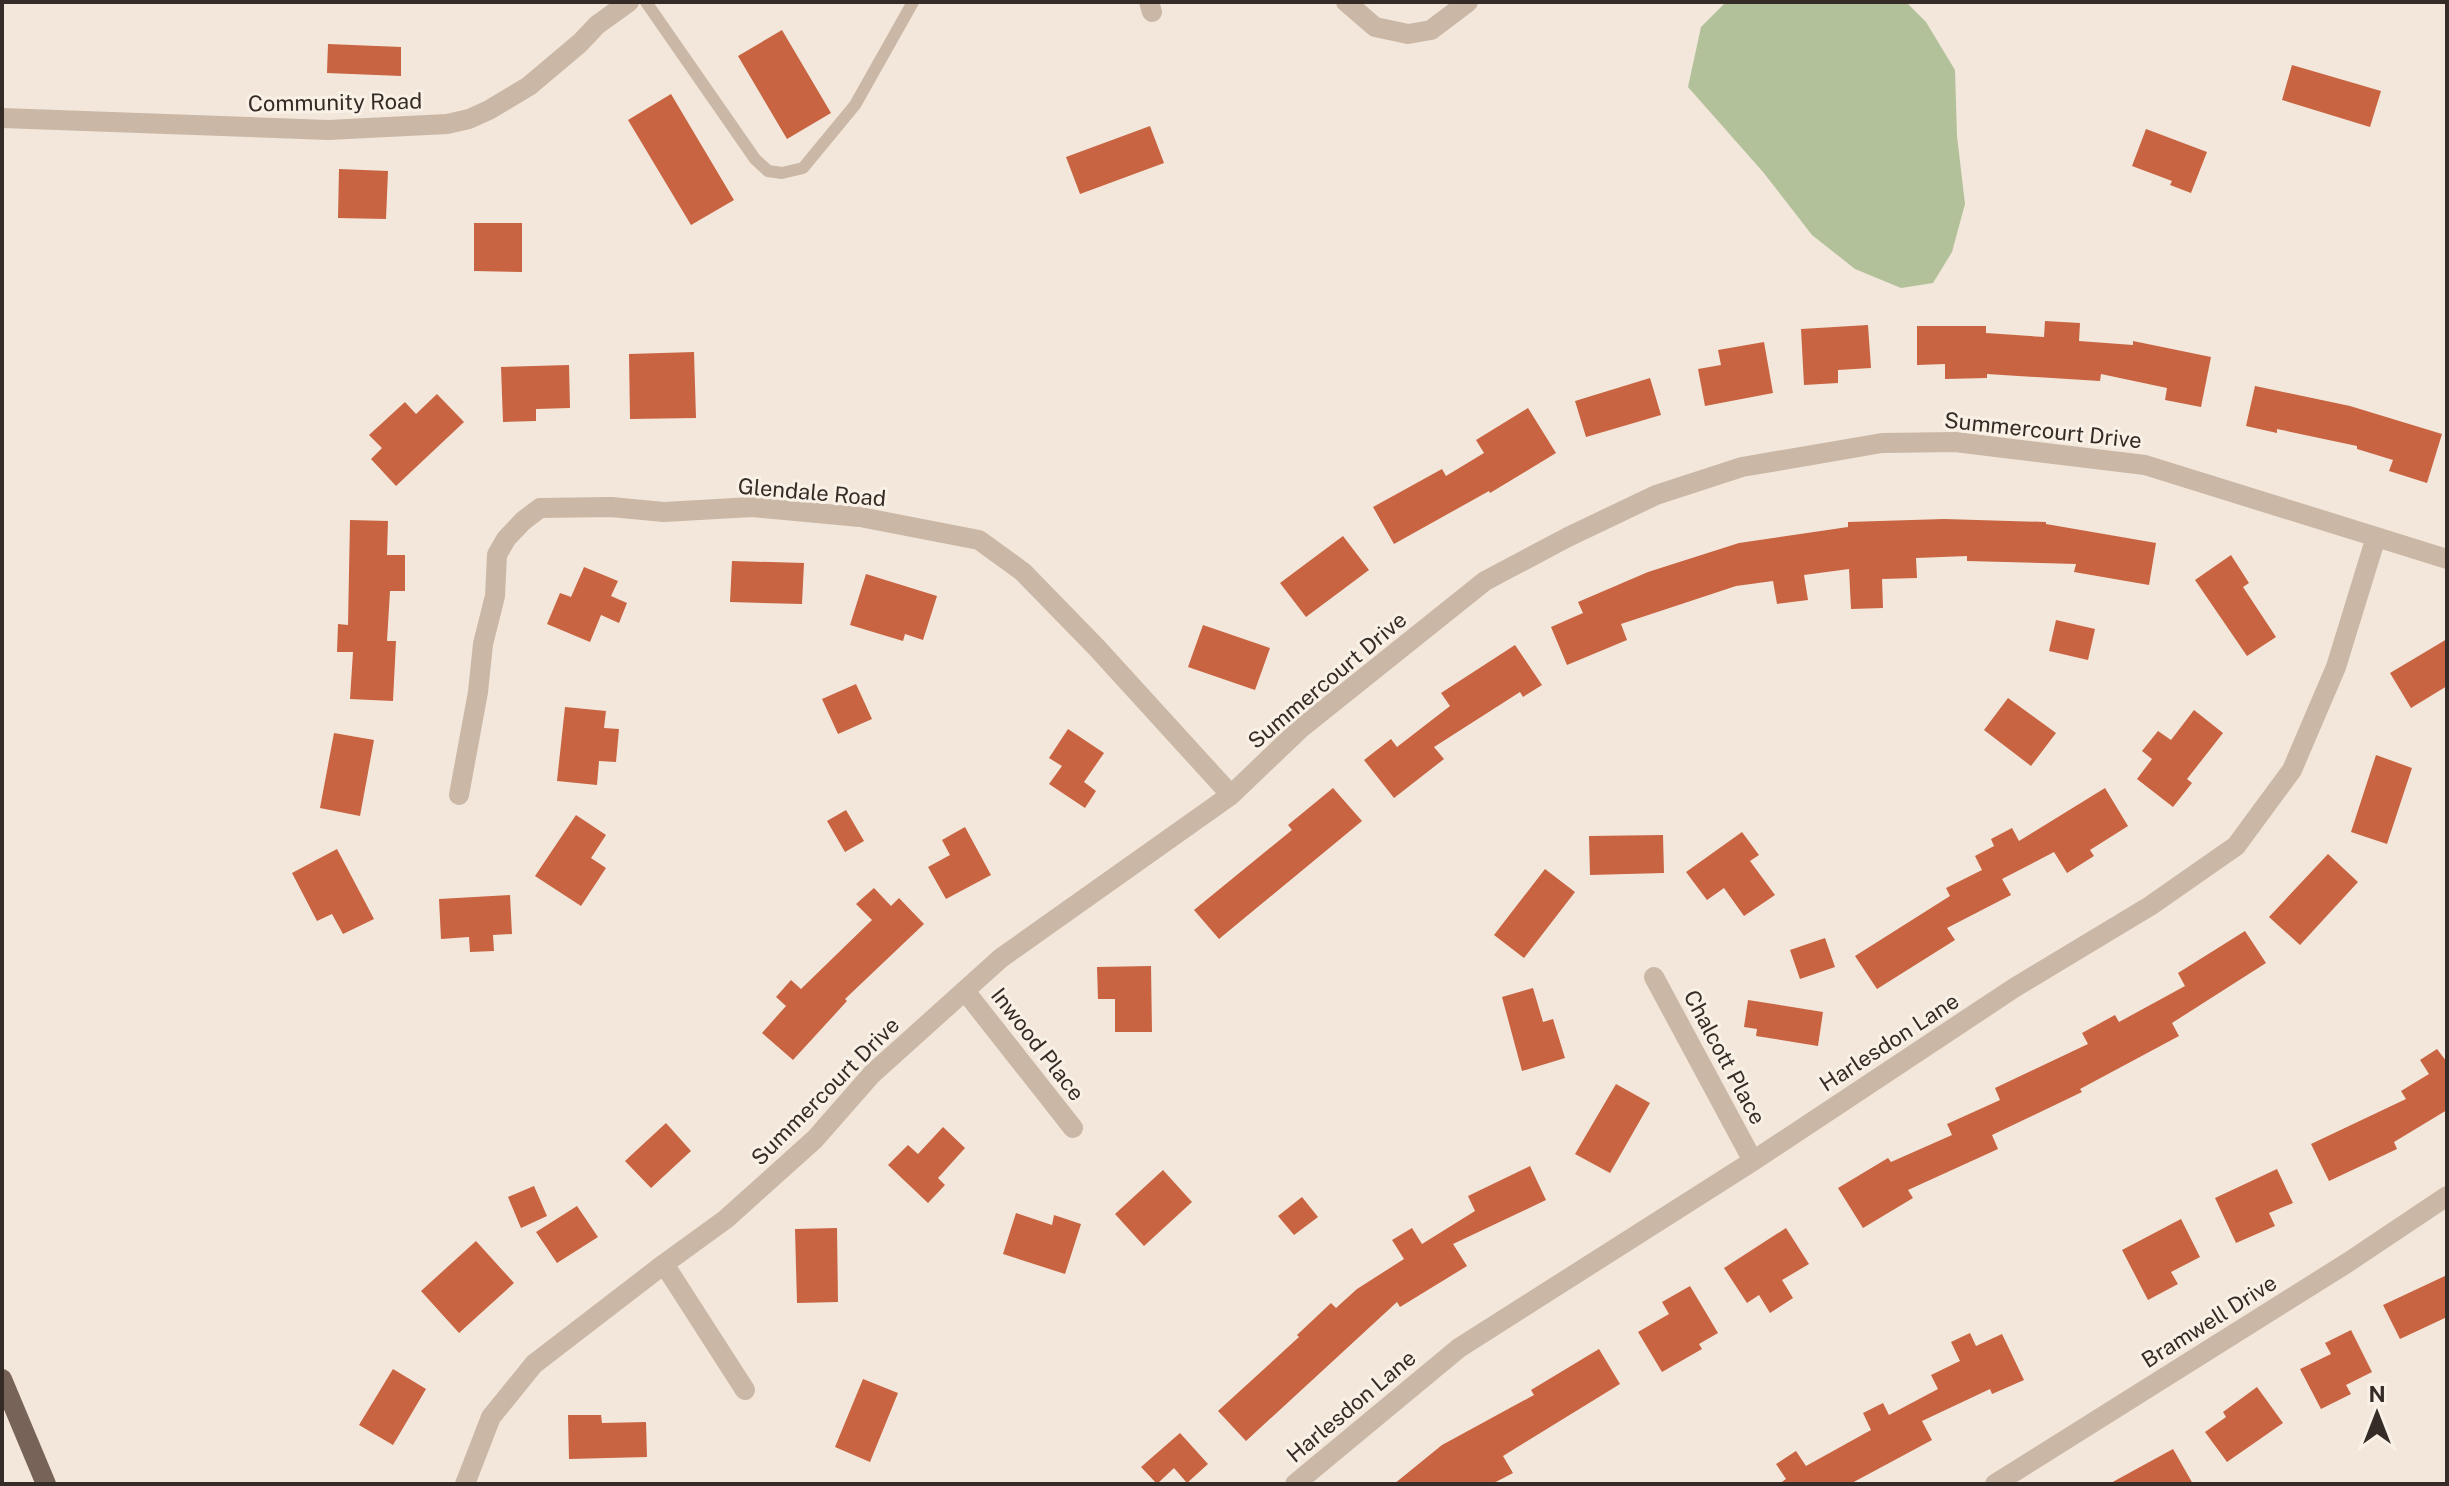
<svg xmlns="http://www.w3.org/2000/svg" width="2449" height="1486" font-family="'Public Sans',sans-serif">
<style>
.green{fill:#b3c19a}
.building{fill:#c86442}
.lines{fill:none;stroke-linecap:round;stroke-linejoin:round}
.lane{stroke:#cab7a6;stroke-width:12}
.street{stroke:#cab7a6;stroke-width:20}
.primary{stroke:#786358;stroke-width:20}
.labels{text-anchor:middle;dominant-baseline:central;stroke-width:6;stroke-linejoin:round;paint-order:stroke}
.street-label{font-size:22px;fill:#362c27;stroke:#f9f1e6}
</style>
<rect width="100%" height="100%" fill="#f2e7da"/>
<path class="green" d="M 1726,2 L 1906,2 L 1926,22 L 1955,70 L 1957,136 L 1965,204 L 1952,252 L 1933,283 L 1901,288 L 1855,269 L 1812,235 L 1763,172 L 1688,87 L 1701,27 Z"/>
<path class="building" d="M 782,30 L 831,113 L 787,139 L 738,56 Z
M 328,44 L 401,47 L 401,76 L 327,73 Z
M 2292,65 L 2381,91 L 2370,127 L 2282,100 Z
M 671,94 L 734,200 L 691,225 L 628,120 Z
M 1150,126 L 1164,163 L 1080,194 L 1066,157 Z
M 2146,129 L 2207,152 L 2191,193 L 2170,185 L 2172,181 L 2132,166 Z
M 339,169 L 388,171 L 386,219 L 338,218 Z
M 474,223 L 522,223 L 522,272 L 474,271 Z
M 2045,321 L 2080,323 L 2079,341 L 2133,345 L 2133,341 L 2211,357 L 2201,407 L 2165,400 L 2167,388 L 2101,374 L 2100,381 L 1987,374 L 1987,378 L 1945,379 L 1945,364 L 1917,365 L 1917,326 L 1986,326 L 1986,333 L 2044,337 Z
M 1868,325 L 1871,368 L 1838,370 L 1838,383 L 1804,385 L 1801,329 Z
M 1764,342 L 1773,393 L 1705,406 L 1698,369 L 1721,365 L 1718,350 Z
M 694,352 L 696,418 L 630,419 L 629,354 Z
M 569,365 L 570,408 L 536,409 L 536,421 L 503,422 L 501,367 Z
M 1650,378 L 1661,415 L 1586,437 L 1575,401 Z
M 2255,386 L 2350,406 L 2442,434 L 2427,483 L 2389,471 L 2393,460 L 2357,449 L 2357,446 L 2277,429 L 2277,433 L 2246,426 Z
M 437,394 L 464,422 L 396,486 L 371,459 L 382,448 L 369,435 L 405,402 L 416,414 Z
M 1528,408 L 1556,453 L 1490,493 L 1489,491 L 1394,544 L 1373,507 L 1442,469 L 1446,476 L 1484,453 L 1476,440 Z
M 1944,519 L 2046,522 L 2046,524 L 2156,543 L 2149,585 L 2074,572 L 2076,564 L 1967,561 L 1967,556 L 1916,558 L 1917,578 L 1882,579 L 1883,608 L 1851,609 L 1849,569 L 1804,575 L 1808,600 L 1777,604 L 1773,581 L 1736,586 L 1621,624 L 1627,640 L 1567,665 L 1551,627 L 1583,613 L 1578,602 L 1648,572 L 1739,543 L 1848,527 L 1848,522 Z
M 350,520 L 388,521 L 387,555 L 405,555 L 405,591 L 390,591 L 387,641 L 396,641 L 393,701 L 350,699 L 353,652 L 337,652 L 338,624 L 348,625 Z
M 1343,536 L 1369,570 L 1306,617 L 1280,583 Z
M 2231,555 L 2249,583 L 2243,587 L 2276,637 L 2247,656 L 2195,580 Z
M 732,561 L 804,563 L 802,604 L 730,602 Z
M 584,567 L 618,581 L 611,596 L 627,603 L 619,623 L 601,615 L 590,642 L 547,624 L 560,593 L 571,597 Z
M 866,574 L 937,596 L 923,640 L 905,634 L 903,641 L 850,625 Z
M 2056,620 L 2095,629 L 2088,660 L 2049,651 Z
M 1203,625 L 1270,648 L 1255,690 L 1188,667 Z
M 2447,639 L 2447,686 L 2411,708 L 2390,673 Z
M 1515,645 L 1542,685 L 1523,697 L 1520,692 L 1434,747 L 1444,759 L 1394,798 L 1364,760 L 1391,739 L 1397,747 L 1450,706 L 1441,693 Z
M 856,684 L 872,719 L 838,734 L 822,699 Z
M 2008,698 L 2056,733 L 2031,766 L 1984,730 Z
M 565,707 L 606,711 L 604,728 L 619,729 L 616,762 L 599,761 L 597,785 L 557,781 Z
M 2194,710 L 2223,733 L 2187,779 L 2192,783 L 2173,807 L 2137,779 L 2152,759 L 2142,751 L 2158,731 L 2171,740 Z
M 1068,729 L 1104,753 L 1084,782 L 1096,791 L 1085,808 L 1049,784 L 1062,766 L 1049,758 Z
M 334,733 L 374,740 L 360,816 L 320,808 Z
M 2376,755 L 2412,768 L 2387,844 L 2351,832 Z
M 1333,788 L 1362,821 L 1219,939 L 1194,910 L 1292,830 L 1288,825 Z
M 2105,788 L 2128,826 L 2090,850 L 2094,856 L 2067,873 L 2054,852 L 2002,879 L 2011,895 L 1947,928 L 1955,940 L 1877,989 L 1855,956 L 1950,896 L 1946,888 L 1982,870 L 1975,856 L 1994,846 L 1991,839 L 2012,828 L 2019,841 Z
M 846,810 L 864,841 L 845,852 L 827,821 Z
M 576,815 L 606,835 L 591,858 L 606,868 L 581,906 L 535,876 Z
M 965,827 L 991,875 L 946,899 L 928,867 L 950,855 L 942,840 Z
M 1742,832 L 1759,855 L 1750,861 L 1775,895 L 1744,916 L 1724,888 L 1707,900 L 1686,872 Z
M 1663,835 L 1664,873 L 1590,875 L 1589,836 Z
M 337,849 L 374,919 L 343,934 L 332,914 L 317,921 L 292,873 Z
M 2328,854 L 2358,882 L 2300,945 L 2269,917 Z
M 1545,869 L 1575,892 L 1524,958 L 1494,935 Z
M 874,888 L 891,906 L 899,898 L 924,924 L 845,999 L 847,1001 L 793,1060 L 762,1033 L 786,1006 L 776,997 L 791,980 L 801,989 L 872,920 L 856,904 Z
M 510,895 L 512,934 L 493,935 L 494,951 L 470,952 L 469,937 L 441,939 L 439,899 Z
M 2245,931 L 2266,963 L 2172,1023 L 2179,1036 L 2080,1089 L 2082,1092 L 1992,1135 L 1998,1149 L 1908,1190 L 1913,1198 L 1863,1228 L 1838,1188 L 1888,1158 L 1891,1162 L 1952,1135 L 1947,1124 L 2000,1100 L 1995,1088 L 2088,1044 L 2082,1033 L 2115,1015 L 2119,1022 L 2185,986 L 2178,973 Z
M 1825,938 L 1835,967 L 1800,979 L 1790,950 Z
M 1151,966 L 1152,1032 L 1115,1032 L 1115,999 L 1098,999 L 1097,967 Z
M 1533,988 L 1543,1022 L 1553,1019 L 1565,1058 L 1522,1071 L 1502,997 Z
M 1748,1000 L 1823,1012 L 1818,1046 L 1756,1036 L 1757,1029 L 1744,1027 Z
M 2437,1049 L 2447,1062 L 2447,1110 L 2394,1142 L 2397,1149 L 2329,1181 L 2311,1144 L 2406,1099 L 2401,1091 L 2429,1074 L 2420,1060 Z
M 1616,1084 L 1650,1103 L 1610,1173 L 1575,1154 Z
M 666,1123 L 691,1151 L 651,1188 L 625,1161 Z
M 943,1127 L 965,1148 L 938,1178 L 945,1185 L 928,1203 L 888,1165 L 908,1145 L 918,1154 Z
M 1530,1166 L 1546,1200 L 1453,1244 L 1467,1266 L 1400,1307 L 1397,1302 L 1246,1441 L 1218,1411 L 1299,1337 L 1297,1335 L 1331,1303 L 1336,1308 L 1357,1289 L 1404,1259 L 1392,1240 L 1412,1228 L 1422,1244 L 1475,1211 L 1468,1196 Z
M 2277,1169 L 2293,1203 L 2269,1213 L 2275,1226 L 2236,1243 L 2215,1198 Z
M 1163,1170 L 1192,1202 L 1144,1246 L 1115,1214 Z
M 534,1186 L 547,1216 L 521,1228 L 508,1197 Z
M 1302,1197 L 1318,1217 L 1294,1235 L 1278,1216 Z
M 577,1206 L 598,1237 L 557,1263 L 536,1232 Z
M 1016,1213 L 1052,1225 L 1054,1215 L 1081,1224 L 1065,1274 L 1003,1254 Z
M 2181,1219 L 2200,1257 L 2171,1272 L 2178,1284 L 2148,1300 L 2122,1250 Z
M 837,1228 L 838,1302 L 797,1303 L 795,1229 Z
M 1786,1228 L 1809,1264 L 1782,1280 L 1793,1298 L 1770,1313 L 1759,1295 L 1747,1303 L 1724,1268 Z
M 476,1241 L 514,1283 L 459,1333 L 421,1291 Z
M 2447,1275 L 2447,1317 L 2400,1339 L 2383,1305 Z
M 1690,1286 L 1718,1333 L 1699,1344 L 1702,1349 L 1662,1372 L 1638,1332 L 1669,1314 L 1662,1302 Z
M 2351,1330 L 2372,1372 L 2346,1385 L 2351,1394 L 2321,1409 L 2300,1369 L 2331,1354 L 2325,1343 Z
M 1970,1333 L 1976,1346 L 2002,1334 L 2024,1380 L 1992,1394 L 1990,1389 L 1922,1421 L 1932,1440 L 1850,1484 L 1779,1484 L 1786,1479 L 1776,1464 L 1796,1451 L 1806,1466 L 1871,1430 L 1863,1413 L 1883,1403 L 1889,1415 L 1938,1389 L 1931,1375 L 1960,1361 L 1951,1342 Z
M 1599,1349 L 1620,1384 L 1503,1456 L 1513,1473 L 1492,1484 L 1394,1484 L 1442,1445 L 1534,1395 L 1531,1390 Z
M 393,1369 L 426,1389 L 393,1445 L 359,1425 Z
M 863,1379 L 898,1393 L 870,1462 L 835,1447 Z
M 2257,1387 L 2283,1423 L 2227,1462 L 2205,1432 L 2226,1417 L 2223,1412 Z
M 568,1415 L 601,1415 L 602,1423 L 646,1422 L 647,1457 L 569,1459 Z
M 1180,1433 L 1208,1464 L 1187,1483 L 1174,1468 L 1157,1484 L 1141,1467 Z
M 2173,1449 L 2193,1484 L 2109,1484 Z"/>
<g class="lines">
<path class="lane" d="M 646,2 L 755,159 L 768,171 L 782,173 L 803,168 L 855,105 L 913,2"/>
<path class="street" d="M 1149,2 L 1152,12
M 1346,2 L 1375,27 L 1408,34 L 1431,30 L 1468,2
M 2,118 L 328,130 L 447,124 L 469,119 L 489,110 L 529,86 L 580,43 L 597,25 L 629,2
M 459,795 L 478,692 L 483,644 L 495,596 L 497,555 L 506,539 L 523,521 L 540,508 L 611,507 L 664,512 L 752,507 L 860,517 L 979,540 L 1023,572 L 1097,648 L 1231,795
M 1654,977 L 1753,1161
M 965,991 L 1073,1128
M 664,1264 L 745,1390
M 465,1484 L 491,1417 L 534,1364 L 664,1264 L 726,1219 L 815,1139 L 872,1074 L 1001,958 L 1231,795 L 1300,729 L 1485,581 L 1568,537 L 1656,495 L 1742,467 L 1882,443 L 1955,442 L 2145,465 L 2447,559
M 1295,1484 L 1459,1348 L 1753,1161 L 2014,988 L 2150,906 L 2236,846 L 2292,770 L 2336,667 L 2376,537
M 1995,1484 L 2347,1263 L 2447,1196"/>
<path class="primary" d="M 2,1379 L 46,1484"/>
</g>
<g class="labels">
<g class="street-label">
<text transform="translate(335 102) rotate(-1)">Community Road</text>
<text transform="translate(2043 430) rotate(6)">Summercourt Drive</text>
<text transform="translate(812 492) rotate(5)">Glendale Road</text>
<text transform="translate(1327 680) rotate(-40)">Summercourt Drive</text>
<text transform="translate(1889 1042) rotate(-33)">Harlesdon Lane</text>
<text transform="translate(1038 1044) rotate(52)">Inwood Place</text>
<text transform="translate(1725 1057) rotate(62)">Chalcott Place</text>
<text transform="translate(825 1091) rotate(-45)">Summercourt Drive</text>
<text transform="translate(2209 1321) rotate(-32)">Bramwell Drive</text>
<text transform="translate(1351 1406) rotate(-40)">Harlesdon Lane</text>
</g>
</g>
<rect width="2449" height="1486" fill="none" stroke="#362c27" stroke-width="8"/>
<g transform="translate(2377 1414)" stroke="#f9f1e6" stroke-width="6" paint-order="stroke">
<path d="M0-6L14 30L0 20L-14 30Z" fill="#362c27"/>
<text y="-12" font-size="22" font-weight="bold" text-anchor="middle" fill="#362c27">N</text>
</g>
</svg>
